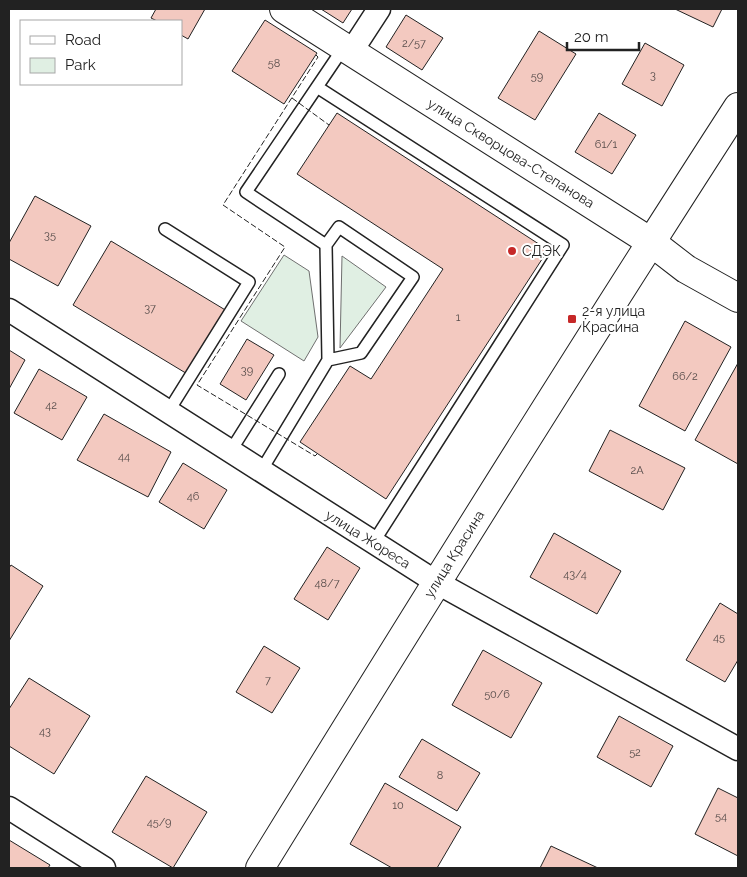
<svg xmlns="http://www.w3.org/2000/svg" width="747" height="877" font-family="Raleway,sans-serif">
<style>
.green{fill:#e0efe3;stroke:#6f6f6f}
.building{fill:#f3c9c0;stroke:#222}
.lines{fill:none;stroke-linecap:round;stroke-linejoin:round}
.lane-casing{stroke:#222;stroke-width:14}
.street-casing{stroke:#222;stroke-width:25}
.secondary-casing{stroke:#222;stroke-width:30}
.lane{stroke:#fff;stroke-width:11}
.street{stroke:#fff;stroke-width:22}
.secondary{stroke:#fff;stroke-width:28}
.fence{stroke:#222;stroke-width:1;stroke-dasharray:6 2.5;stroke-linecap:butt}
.poi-dot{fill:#c62828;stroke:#fff;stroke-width:2}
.labels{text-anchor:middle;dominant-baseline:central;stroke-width:4;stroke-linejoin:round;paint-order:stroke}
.number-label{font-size:11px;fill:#564c4a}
.street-label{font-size:14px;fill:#222;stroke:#fff}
.poi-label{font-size:14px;fill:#222;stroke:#fff;text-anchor:start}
</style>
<rect width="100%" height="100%" fill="#fff"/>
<path class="green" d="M 284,255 L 309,271 L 318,337 L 304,361 L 241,321 Z
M 342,256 L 386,287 L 340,348 Z"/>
<path class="building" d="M 156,9 L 205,9 L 188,39 L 181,35 L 181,21 L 157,21 L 151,18 Z
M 321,9 L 352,9 L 343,23 Z
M 675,9 L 722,9 L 713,27 Z
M 406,15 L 443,38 L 422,70 L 386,47 Z
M 265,20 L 317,53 L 284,104 L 232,71 Z
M 539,31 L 576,54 L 535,120 L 498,98 Z
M 645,43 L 684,65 L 662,106 L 622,84 Z
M 337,113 L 548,250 L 386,499 L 300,442 L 350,366 L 371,379 L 443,269 L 297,174 Z
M 599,113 L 636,135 L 612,174 L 575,152 Z
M 35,196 L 91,226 L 58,286 L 9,259 L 9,243 Z
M 111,241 L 227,311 L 189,375 L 73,305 Z
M 685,321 L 731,347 L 685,431 L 639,406 Z
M 247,339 L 274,355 L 246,400 L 220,384 Z
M 9,350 L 25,360 L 9,389 Z
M 738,363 L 738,464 L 695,440 Z
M 39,369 L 87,397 L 62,440 L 14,413 Z
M 104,414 L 171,452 L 148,497 L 77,460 Z
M 610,430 L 685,468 L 663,510 L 589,471 Z
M 183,463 L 227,490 L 204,529 L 159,502 Z
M 554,533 L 621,571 L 597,614 L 530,577 Z
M 327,547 L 360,568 L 328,620 L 294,599 Z
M 11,565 L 43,586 L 9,641 L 9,568 Z
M 720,603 L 738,614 L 738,660 L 725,682 L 686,660 Z
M 264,646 L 300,668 L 272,713 L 236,692 Z
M 483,650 L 542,683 L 511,738 L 452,705 Z
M 29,678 L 90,716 L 54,774 L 9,746 L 9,709 Z
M 619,716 L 673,746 L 651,787 L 597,757 Z
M 422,739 L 480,773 L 457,811 L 399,777 Z
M 146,776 L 207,812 L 173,868 L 112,832 Z
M 385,783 L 461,827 L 437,868 L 392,868 L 350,844 Z
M 718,788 L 738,798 L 738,856 L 695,834 Z
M 9,840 L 50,865 L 48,868 L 9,868 Z
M 551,846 L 598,868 L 540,868 Z"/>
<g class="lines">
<g class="lane-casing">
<path id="lane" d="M 317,87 L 563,245 L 373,543
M 165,229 L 249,282 L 168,412
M 326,245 L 328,360
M 230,452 L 279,374
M 261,471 L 328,360 L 361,353 L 413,277 L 339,227 L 326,245 L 246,192 L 344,47"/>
</g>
<g class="street-casing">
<path id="street" d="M 351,52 L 379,9
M 9,310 L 436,582 L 738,749
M 9,808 L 104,868"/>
</g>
<g class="secondary-casing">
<path id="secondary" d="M 284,9 L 651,242 L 686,269 L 738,298
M 260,868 C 417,613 575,359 738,107"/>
</g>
<use href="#lane" class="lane"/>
<use href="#street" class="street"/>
<use href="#secondary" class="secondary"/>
<path class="fence" d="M 316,55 L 318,57 L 223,205 L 285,247 L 197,385 L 315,456 L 317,454
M 292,98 L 329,125"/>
</g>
<g class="poi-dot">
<circle cx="512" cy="251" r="5"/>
<rect x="567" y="314" width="10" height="10" rx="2.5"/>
</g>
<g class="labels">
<g class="number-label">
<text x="414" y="43">2/57</text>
<text x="274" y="63">58</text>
<text x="653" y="75">3</text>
<text x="537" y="76">59</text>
<text x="606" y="144">61/1</text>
<text x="50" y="235">35</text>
<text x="150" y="308">37</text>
<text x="458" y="317">1</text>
<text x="247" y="370">39</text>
<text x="685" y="376">66/2</text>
<text x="51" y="405">42</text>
<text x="124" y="456">44</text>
<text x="637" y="470">2А</text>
<text x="193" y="496">46</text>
<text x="575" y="574">43/4</text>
<text x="327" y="583">48/7</text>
<text x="719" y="637">45</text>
<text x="268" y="680">7</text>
<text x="497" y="694">50/6</text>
<text x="45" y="731">43</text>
<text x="635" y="752">52</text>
<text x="440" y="775">8</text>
<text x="398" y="805">10</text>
<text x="721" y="816">54</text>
<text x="159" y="822">45/9</text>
</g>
<g class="street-label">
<text transform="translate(511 153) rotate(32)">улица Скворцова-Степанова</text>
<text transform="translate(368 539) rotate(32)">улица Жореса</text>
<text transform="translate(454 554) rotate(-58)">улица Красина</text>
</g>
<g class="poi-label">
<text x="522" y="251">СДЭК</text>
<text x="582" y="311">2-я улица<tspan x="582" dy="16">Красина</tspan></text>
</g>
</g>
<rect width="747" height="877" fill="none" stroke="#222222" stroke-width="20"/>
<rect x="20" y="20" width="162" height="65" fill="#ffffff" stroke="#a7a7a7"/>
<rect x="30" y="36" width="25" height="8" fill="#ffffff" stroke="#a7a7a7"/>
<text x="65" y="45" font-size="15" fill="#222222">Road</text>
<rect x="30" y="58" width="25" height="15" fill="#e0efe3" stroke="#a7a7a7"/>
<text x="65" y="70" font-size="15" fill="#222222">Park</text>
<path d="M567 42v8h72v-8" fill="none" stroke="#222222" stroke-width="2.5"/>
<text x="574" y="42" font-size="15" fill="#222222" stroke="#ffffff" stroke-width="4" paint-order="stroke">20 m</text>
</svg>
